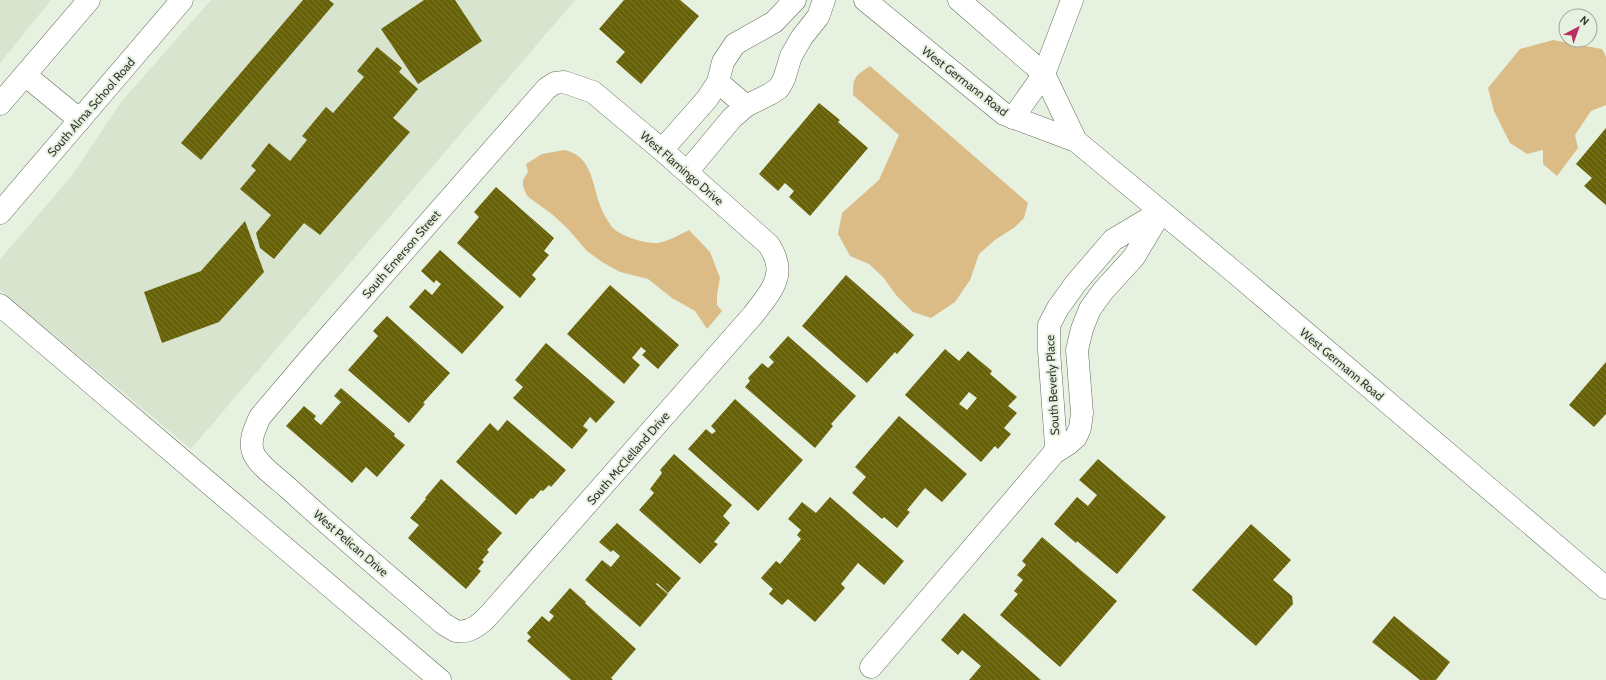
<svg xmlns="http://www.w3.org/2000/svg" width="1606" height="680" font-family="Cabin,sans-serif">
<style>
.built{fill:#d8e4ce}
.green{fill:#dbbc86}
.building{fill:url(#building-back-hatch);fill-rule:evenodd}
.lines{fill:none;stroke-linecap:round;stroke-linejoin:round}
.minor-casing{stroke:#626b5c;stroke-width:23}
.major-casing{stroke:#626b5c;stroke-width:23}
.minor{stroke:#fff;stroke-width:22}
.major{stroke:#fff;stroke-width:22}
.labels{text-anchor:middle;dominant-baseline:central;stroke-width:4;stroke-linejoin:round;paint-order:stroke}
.street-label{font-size:12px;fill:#333730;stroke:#e7f1e0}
</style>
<defs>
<pattern id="building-back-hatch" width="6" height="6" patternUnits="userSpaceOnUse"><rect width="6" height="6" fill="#676208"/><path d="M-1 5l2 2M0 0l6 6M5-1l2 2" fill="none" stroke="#7e7a36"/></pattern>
</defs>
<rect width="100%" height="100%" fill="#e7f1e0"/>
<path class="built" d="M 0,0 L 51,0 L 0,63 Z
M 211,0 L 575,0 L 191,449 L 0,290 L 0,259 L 71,177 L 121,102 Z"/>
<path class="green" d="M 1553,40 L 1602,49 L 1606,57 L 1606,105 L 1591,111 L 1575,135 L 1578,148 L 1557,176 L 1543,164 L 1543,150 L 1527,154 L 1510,143 L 1494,111 L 1488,88 L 1520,49 Z
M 870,66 L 1028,203 L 1024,218 L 1015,227 L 995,240 L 979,254 L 970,280 L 955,302 L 931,318 L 913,312 L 896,295 L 883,277 L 869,264 L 850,256 L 838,234 L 842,213 L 879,180 L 899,135 L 853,95 C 853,77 855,76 870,66 Z
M 564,150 C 592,155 592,184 600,205 C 602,212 608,221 612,227 C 620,236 645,244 658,243 C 669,241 679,235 689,230 L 710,252 L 720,278 L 717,295 L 717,305 L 722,311 L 707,329 L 695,311 L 672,298 L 648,279 L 620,272 L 602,262 L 587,251 L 568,229 L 553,215 L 527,196 L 523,186 L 523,180 L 528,172 L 526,164 L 542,154 Z"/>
<path class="building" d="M 303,0 L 329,0 L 334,4 L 201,160 L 181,143 Z
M 424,0 L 455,0 L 482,41 L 418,84 L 381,29 Z
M 624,0 L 680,0 L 699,16 L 641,84 L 616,62 L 625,52 L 599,29 Z
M 377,47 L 402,68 L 399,72 L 418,89 L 393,118 L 410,132 L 320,235 L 304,223 L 274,259 L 260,248 L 256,233 L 271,215 L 240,189 L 256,170 L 251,166 L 269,143 L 290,161 L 307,140 L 302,136 L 326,107 L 333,113 L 364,77 L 357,71 Z
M 819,103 L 840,120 L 838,122 L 868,148 L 810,216 L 789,197 L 794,191 L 785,183 L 778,191 L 759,174 Z
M 1606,128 L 1606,205 L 1584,186 L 1592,178 L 1576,164 Z
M 496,187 L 554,238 L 544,251 L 549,255 L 532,275 L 536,279 L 520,298 L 457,243 L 479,217 L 474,212 Z
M 245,221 L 264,272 L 219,322 L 162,343 L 144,292 L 201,271 Z
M 440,250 L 504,307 L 462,354 L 409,307 L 425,289 L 432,295 L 441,284 L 436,280 L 434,283 L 421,271 Z
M 846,275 L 914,335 L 897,354 L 895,352 L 867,383 L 802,326 Z
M 610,285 L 679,345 L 658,369 L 642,355 L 646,351 L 641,347 L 632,358 L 640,365 L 624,384 L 567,334 Z
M 387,316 L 450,373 L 423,403 L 425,404 L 409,423 L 348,370 L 378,336 L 373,331 Z
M 788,336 L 856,396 L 831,424 L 833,426 L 815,448 L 745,387 L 750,381 L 748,378 L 762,363 L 768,368 L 774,362 L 769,357 Z
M 546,343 L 615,402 L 596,423 L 590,417 L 583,426 L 588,430 L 572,449 L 513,398 L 523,387 L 515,380 Z
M 945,349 L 959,361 L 968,351 L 992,371 L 990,374 L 1017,397 L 1008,406 L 1017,413 L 1004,428 L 1011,434 L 998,449 L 995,446 L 981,462 L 905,395 ZM 969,392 L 977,398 L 967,410 L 959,404 Z
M 1606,362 L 1606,414 L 1594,427 L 1569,405 Z
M 341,388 L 395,434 L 394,436 L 405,445 L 377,477 L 366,467 L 352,483 L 286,426 L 304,406 L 316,416 L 314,419 L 321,425 L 341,402 L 334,396 Z
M 735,399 L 803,460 L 758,511 L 688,449 L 706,429 L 712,434 L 716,431 L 711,426 Z
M 899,416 L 967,474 L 942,502 L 925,488 L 907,510 L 910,512 L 897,528 L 884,517 L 882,519 L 852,493 L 866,477 L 855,467 Z
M 507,420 L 566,470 L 551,487 L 549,485 L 543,491 L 541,490 L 533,499 L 531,498 L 516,515 L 456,462 L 490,423 L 498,431 Z
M 674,454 L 732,505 L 723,516 L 730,523 L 714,542 L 718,544 L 700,564 L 639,510 L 654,493 L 650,489 L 662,473 L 660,470 Z
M 1098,459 L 1166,517 L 1117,574 L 1077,541 L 1076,543 L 1054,524 L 1077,497 L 1088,506 L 1097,495 L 1079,480 Z
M 441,479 L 502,533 L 487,550 L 489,552 L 482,560 L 484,562 L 478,569 L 481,571 L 466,589 L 408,538 L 419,525 L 410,518 L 426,499 L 425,498 Z
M 830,497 L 904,561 L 884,585 L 858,563 L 841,584 L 845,588 L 815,622 L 788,599 L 782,605 L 769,594 L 773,589 L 761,578 L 776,561 L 780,564 L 801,539 L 797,535 L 801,530 L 788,519 L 802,502 L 816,513 Z
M 617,523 L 681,578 L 668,593 L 657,583 L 656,584 L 668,594 L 640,627 L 585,580 L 602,560 L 611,567 L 620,556 L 613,550 L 611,552 L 599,542 Z
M 1251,524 L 1291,560 L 1273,580 L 1292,596 L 1293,604 L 1256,646 L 1192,590 Z
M 1042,537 L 1117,601 L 1060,667 L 1000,615 L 1018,594 L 1014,591 L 1023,580 L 1017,575 L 1026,565 L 1022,561 Z
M 570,588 L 586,602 L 585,603 L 636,649 L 611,678 L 613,680 L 571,680 L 527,641 L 531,637 L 527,633 L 542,616 L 549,622 L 554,616 L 549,612 Z
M 964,613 L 1041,680 L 969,680 L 981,666 L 962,650 L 958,655 L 941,640 Z
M 1394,616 L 1450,662 L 1436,680 L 1420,680 L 1372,642 Z"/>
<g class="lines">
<g class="minor-casing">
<path id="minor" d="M 564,82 L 593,92 L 662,150 L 769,245 C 772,250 775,255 776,260 C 783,281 765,299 753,315 L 490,614 C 482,623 470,634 456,631 C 453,630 448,626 445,625 C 392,579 338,534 287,487 C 278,479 257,464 253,452 C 249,440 255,428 260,417 L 310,358 L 547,88 L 555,83 Z
M 718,82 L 746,106
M 1013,118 L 1044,74 L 1072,0
M 662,150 L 707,99 L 718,82 L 723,62 L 735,44 L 774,22 L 795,0
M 687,172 L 732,118 L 746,106 L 770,94 L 779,88 L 784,79 L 791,56 L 802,37 L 818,17 L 824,0
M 0,305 L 440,680
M 1054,453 L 1068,444 L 1076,437 L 1080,428 L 1082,413 L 1077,350 L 1082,329 L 1090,309 L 1103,291 L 1134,257 L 1159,215
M 871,667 L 1054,453 L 1056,446 L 1049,350 L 1049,325 L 1058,308 L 1076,283 L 1113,240 L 1160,212"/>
</g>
<g class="major-casing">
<path id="major" d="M 865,0 L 1004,114 L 1076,141 L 1233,271 L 1606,588
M 959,0 L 1044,74 L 1076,141
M 25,75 L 80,120
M 0,104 L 89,0
M 0,213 L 182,0"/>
</g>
<use href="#minor" class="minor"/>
<use href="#major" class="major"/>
</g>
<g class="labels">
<g class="street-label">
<text transform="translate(965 81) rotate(38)">West Germann Road</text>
<text transform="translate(91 107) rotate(-49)">South Alma School Road</text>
<text transform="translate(682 168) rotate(41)">West Flamingo Drive</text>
<text transform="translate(401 254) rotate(-49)">South Emerson Street</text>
<text transform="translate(1342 364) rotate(40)">West Germann Road</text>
<text transform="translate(1052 385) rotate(-93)">South Beverly Place</text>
<text transform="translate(628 458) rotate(-49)">South McClelland Drive</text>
<text transform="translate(351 543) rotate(41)">West Pelican Drive</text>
</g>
</g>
<g transform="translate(1578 28) rotate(41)"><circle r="19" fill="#e7f1e0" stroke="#9fa79a"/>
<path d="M0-3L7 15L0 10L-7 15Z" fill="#bb2e61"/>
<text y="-6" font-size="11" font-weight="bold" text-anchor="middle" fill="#333730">N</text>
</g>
</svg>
